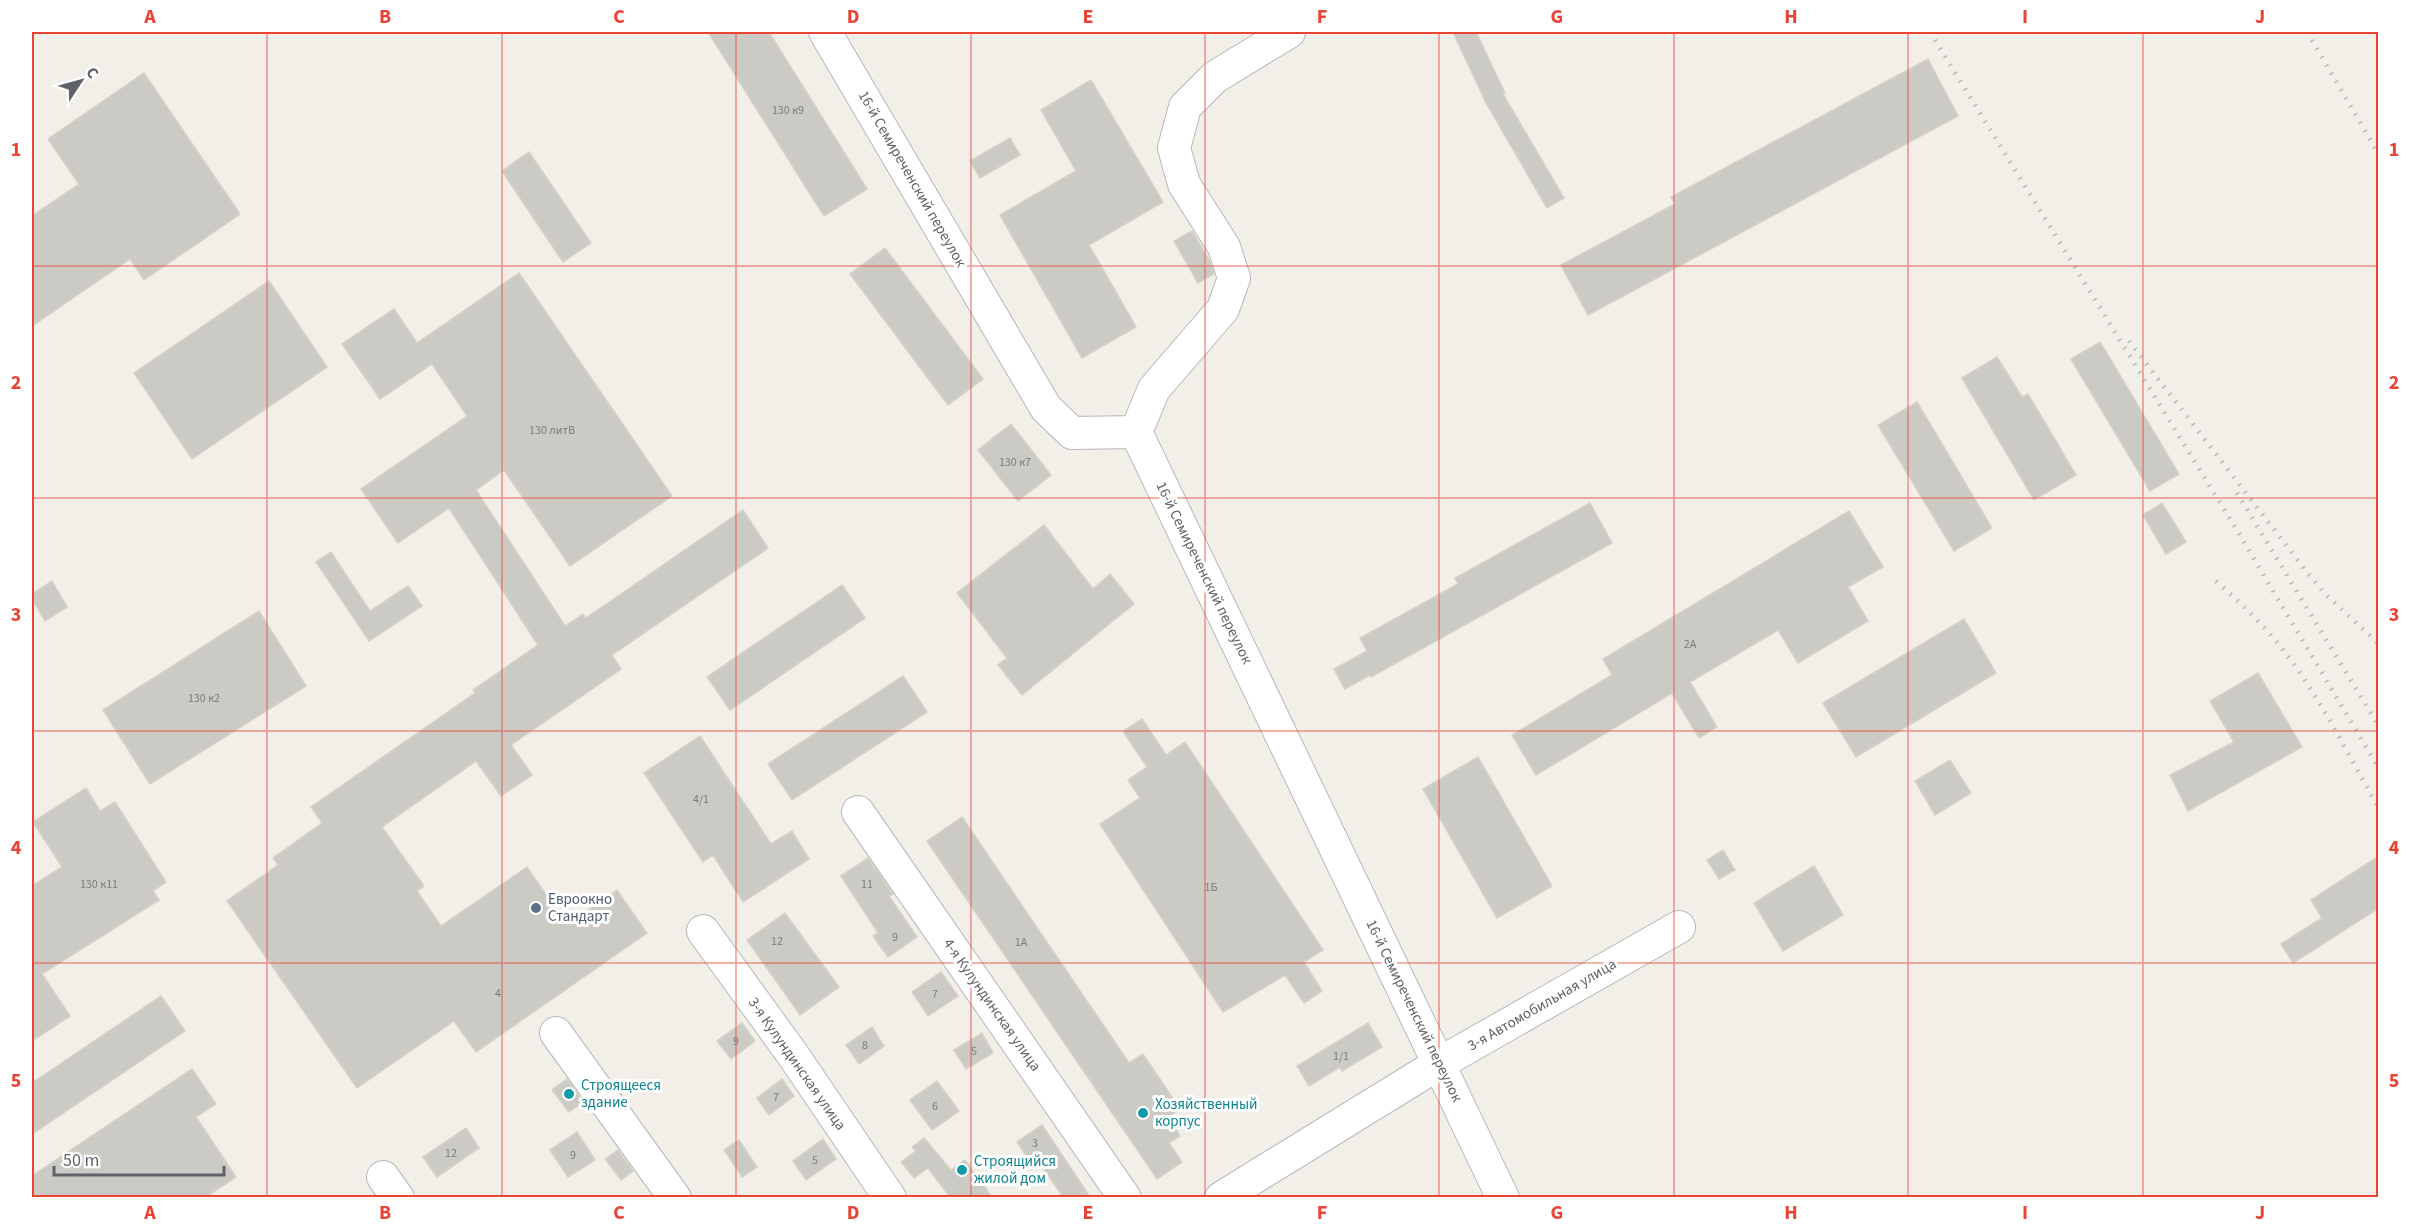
<svg xmlns="http://www.w3.org/2000/svg" width="2410" height="1229" font-family="'Source Sans 3',sans-serif">
<style>
.building{fill:#cccac5;stroke:#d6d1c6;stroke-width:1.5}
.lines{fill:none;stroke-linecap:round;stroke-linejoin:round}
.minor-casing{stroke:#b5b8bc;stroke-width:34}
.minor{stroke:#fff;stroke-width:32}
.rail{stroke:#b6b7b8;stroke-width:4.5;stroke-dasharray:1.5 8;stroke-linecap:butt}
.grid{fill:none;stroke:#ea4335;stroke-width:1.5;stroke-opacity:0.55}
.service-dot{fill:#5c6f8a;stroke:#fff;stroke-width:2}
.culture-dot{fill:#0f9aa8;stroke:#fff;stroke-width:2}
.labels{text-anchor:middle;dominant-baseline:central;stroke-width:6;stroke-linejoin:round;paint-order:stroke}
.number-label{font-size:12px;fill:#7a7d7f}
.street-label{font-size:15px;fill:#5f6368;stroke:#fff}
.service-label{font-size:15px;fill:#4e5e75;stroke:#fff;text-anchor:start}
.culture-label{font-size:15px;fill:#0d838f;stroke:#fff;text-anchor:start}
.neatline{fill:none;stroke:#ea4335;stroke-width:2}
.grid-label{font-size:20px;text-anchor:middle;font-weight:bold;fill:#ea4335}
</style>
<rect width="100%" height="100%" fill="#f1efe8"/>
<path class="building" d="M 708,32 L 769,32 L 867,189 L 824,216 Z
M 1453,32 L 1476,32 L 1505,93 L 1503,94 L 1564,198 L 1547,208 L 1486,103 Z
M 1928,59 L 1958,116 L 1588,315 L 1561,265 L 1675,204 L 1671,197 Z
M 144,73 L 240,214 L 144,280 L 130,259 L 32,326 L 32,216 L 79,184 L 48,139 Z
M 1091,80 L 1163,202 L 1089,245 L 1136,327 L 1082,358 L 1000,215 L 1076,171 L 1041,110 Z
M 1010,138 L 1020,155 L 980,178 L 970,161 Z
M 529,152 L 591,243 L 563,262 L 502,171 Z
M 1192,231 L 1209,260 L 1214,274 L 1198,283 L 1174,241 Z
M 885,248 L 983,379 L 948,405 L 850,274 Z
M 519,273 L 672,496 L 570,566 L 504,470 L 476,490 L 565,626 L 583,614 L 586,618 L 743,510 L 768,548 L 612,655 L 621,669 L 511,745 L 532,775 L 501,796 L 476,761 L 382,827 L 424,886 L 417,891 L 441,926 L 527,867 L 567,925 L 617,890 L 647,933 L 476,1052 L 454,1021 L 357,1088 L 227,901 L 278,865 L 273,858 L 322,823 L 311,807 L 475,693 L 473,690 L 538,645 L 449,508 L 398,543 L 361,489 L 467,416 L 432,364 L 380,399 L 342,344 L 394,309 L 417,343 Z
M 269,281 L 327,367 L 192,459 L 134,373 Z
M 2100,342 L 2179,474 L 2150,491 L 2071,359 Z
M 1997,357 L 2022,397 L 2028,394 L 2076,475 L 2034,500 L 1962,378 Z
M 1917,402 L 1992,528 L 1954,551 L 1878,425 Z
M 1011,424 L 1051,475 L 1018,501 L 978,450 Z
M 1590,503 L 1612,543 L 1371,677 L 1370,675 L 1345,689 L 1334,669 L 1367,651 L 1360,638 L 1458,584 L 1455,578 Z
M 2162,503 L 2186,542 L 2166,554 L 2143,515 Z
M 1849,511 L 1883,567 L 1848,587 L 1868,621 L 1798,663 L 1778,630 L 1690,682 L 1717,727 L 1699,738 L 1672,693 L 1536,775 L 1512,735 L 1612,675 L 1603,659 Z
M 1044,525 L 1093,589 L 1110,574 L 1134,604 L 1022,695 L 998,665 L 1007,658 L 957,593 Z
M 331,552 L 370,611 L 408,586 L 422,606 L 369,641 L 316,562 Z
M 52,581 L 67,607 L 45,621 L 32,599 L 32,594 Z
M 842,585 L 865,618 L 730,710 L 707,677 Z
M 259,611 L 306,686 L 150,784 L 103,710 Z
M 1964,619 L 1996,673 L 1856,757 L 1823,703 Z
M 2258,673 L 2302,747 L 2188,811 L 2170,775 L 2234,742 L 2210,701 Z
M 903,676 L 927,712 L 792,800 L 768,764 Z
M 1142,719 L 1166,755 L 1185,742 L 1323,950 L 1304,962 L 1322,991 L 1304,1003 L 1285,975 L 1223,1012 L 1100,824 L 1140,798 L 1128,780 L 1147,767 L 1123,731 Z
M 700,736 L 771,844 L 792,831 L 809,859 L 743,902 L 713,855 L 703,862 L 644,773 Z
M 1478,757 L 1552,886 L 1497,918 L 1423,789 Z
M 1950,760 L 1971,793 L 1935,815 L 1915,781 Z
M 86,788 L 100,811 L 115,802 L 166,882 L 153,891 L 159,900 L 42,974 L 70,1016 L 32,1041 L 32,886 L 62,867 L 33,822 Z
M 962,817 L 1129,1063 L 1143,1054 L 1180,1109 L 1168,1117 L 1180,1136 L 1169,1143 L 1182,1162 L 1157,1179 L 927,841 Z
M 1723,850 L 1735,870 L 1719,879 L 1707,860 Z
M 2379,856 L 2379,908 L 2293,963 L 2281,944 L 2322,918 L 2311,900 Z
M 868,858 L 893,894 L 889,896 L 917,937 L 888,957 L 873,936 L 878,933 L 841,876 Z
M 1814,866 L 1843,915 L 1783,951 L 1754,903 Z
M 785,913 L 839,987 L 800,1015 L 747,940 Z
M 941,972 L 958,996 L 928,1016 L 912,992 Z
M 161,996 L 185,1031 L 32,1134 L 32,1083 Z
M 742,1023 L 755,1041 L 731,1059 L 717,1041 Z
M 1368,1023 L 1382,1047 L 1342,1071 L 1340,1067 L 1309,1086 L 1297,1066 Z
M 872,1027 L 884,1046 L 859,1064 L 846,1045 Z
M 982,1033 L 993,1053 L 966,1069 L 954,1050 Z
M 192,1069 L 216,1104 L 196,1117 L 236,1177 L 206,1197 L 32,1197 L 32,1176 Z
M 567,1079 L 583,1102 L 569,1112 L 552,1090 Z
M 782,1079 L 794,1096 L 769,1115 L 757,1098 Z
M 937,1081 L 959,1111 L 932,1130 L 910,1100 Z
M 1042,1125 L 1090,1197 L 1063,1197 L 1035,1156 L 1029,1160 L 1017,1142 Z
M 466,1128 L 479,1148 L 437,1177 L 423,1157 Z
M 577,1132 L 595,1160 L 568,1177 L 550,1150 Z
M 924,1138 L 951,1170 L 965,1160 L 992,1197 L 950,1197 L 928,1168 L 914,1178 L 901,1162 L 916,1151 L 912,1147 Z
M 823,1139 L 836,1159 L 806,1180 L 793,1161 Z
M 739,1140 L 757,1167 L 742,1177 L 724,1150 Z
M 618,1150 L 633,1171 L 621,1180 L 605,1159 Z"/>
<g class="lines">
<g class="minor-casing">
<path id="minor" d="M 825,32 L 1046,408 L 1072,433 L 1136,432 L 1503,1198
M 1136,432 L 1154,389 L 1223,309 L 1234,278 L 1224,247 L 1184,184 L 1174,148 L 1185,107 L 1215,77 L 1289,32
M 858,812 L 1125,1198
M 703,931 L 793,1055 L 890,1198
M 556,1033 L 675,1198
M 383,1177 L 398,1198
M 1221,1198 L 1440,1063 L 1679,927"/>
</g>
<use href="#minor" class="minor"/>
<path class="rail" d="M 1930,32 L 2235,527 L 2378,767
M 2307,32 L 2378,153
M 2129,341 L 2306,571 L 2325,594 L 2378,643
M 2237,493 L 2378,725
M 2216,581 C 2239,602 2261,622 2280,646 C 2319,695 2347,753 2378,807"/>
</g>
<path class="grid" d="M 267,32 L 267,1198M 502,32 L 502,1198M 736,32 L 736,1198M 971,32 L 971,1198M 1205,32 L 1205,1198M 1439,32 L 1439,1198M 1674,32 L 1674,1198M 1908,32 L 1908,1198M 2143,32 L 2143,1198M 32,266 L 2378,266M 32,498 L 2378,498M 32,731 L 2378,731M 32,963 L 2378,963"/>
<circle class="service-dot" cx="536" cy="908" r="6"/>
<g class="culture-dot">
<circle cx="569" cy="1094" r="6"/>
<circle cx="1143" cy="1113" r="6"/>
<circle cx="962" cy="1170" r="6"/>
</g>
<g class="labels">
<g class="number-label">
<text x="788" y="110">130 к9</text>
<text x="552" y="430">130 литВ</text>
<text x="1015" y="462">130 к7</text>
<text x="1690" y="644">2А</text>
<text x="204" y="698">130 к2</text>
<text x="701" y="799">4/1</text>
<text x="99" y="884">130 к11</text>
<text x="867" y="884">11</text>
<text x="1211" y="887">1Б</text>
<text x="895" y="937">9</text>
<text x="777" y="941">12</text>
<text x="1021" y="942">1А</text>
<text x="498" y="993">4</text>
<text x="935" y="994">7</text>
<text x="736" y="1041">9</text>
<text x="865" y="1045">8</text>
<text x="974" y="1051">5</text>
<text x="1341" y="1056">1/1</text>
<text x="776" y="1097">7</text>
<text x="935" y="1106">6</text>
<text x="1035" y="1143">3</text>
<text x="451" y="1153">12</text>
<text x="573" y="1155">9</text>
<text x="815" y="1160">5</text>
</g>
<g class="street-label">
<text transform="translate(912 179) rotate(60)">16-й Семиреченский переулок</text>
<text transform="translate(1204 573) rotate(64)">16-й Семиреченский переулок</text>
<text transform="translate(992 1005) rotate(55)">4-я Кулундинская улица</text>
<text transform="translate(1542 1005) rotate(-30)">3-я Автомобильная улица</text>
<text transform="translate(1414 1011) rotate(64)">16-й Семиреченский переулок</text>
<text transform="translate(797 1064) rotate(55)">3-я Кулундинская улица</text>
</g>
<g class="service-label">
<text x="548" y="899">Евроокно<tspan x="548" dy="17">Стандарт</tspan></text>
</g>
<g class="culture-label">
<text x="581" y="1085">Строящееся<tspan x="581" dy="17">здание</tspan></text>
<text x="1155" y="1104">Хозяйственный<tspan x="1155" dy="17">корпус</tspan></text>
<text x="974" y="1161">Строящийся<tspan x="974" dy="17">жилой дом</tspan></text>
</g>
</g>
<rect width="2410" height="1229" fill="none" stroke="#ffffff" stroke-width="66"/>
<g transform="translate(81 81) rotate(54)" stroke="#ffffff" stroke-width="4.5" paint-order="stroke">
<path d="M0-4.5L10 22L0 15L-10 22Z" fill="#5f6368"/>
<text y="-9" font-size="16" font-weight="bold" text-anchor="middle" fill="#5f6368">С</text>
</g>
<path d="M54 1166v9h170v-9" fill="none" stroke="#5f6368" stroke-width="3"/>
<text x="63" y="1166" font-size="18" fill="#5f6368" stroke="#ffffff" stroke-width="4.5" paint-order="stroke">50 m</text>
<rect x="33" y="33" width="2344" height="1163" class="neatline"/>
<g class="grid-label">
<text x="150" y="23">A</text>
<text x="385" y="23">B</text>
<text x="619" y="23">C</text>
<text x="853" y="23">D</text>
<text x="1088" y="23">E</text>
<text x="1322" y="23">F</text>
<text x="1557" y="23">G</text>
<text x="1791" y="23">H</text>
<text x="2025" y="23">I</text>
<text x="2260" y="23">J</text>
<text x="16" y="156">1</text>
<text x="2394" y="156">1</text>
<text x="16" y="389">2</text>
<text x="2394" y="389">2</text>
<text x="16" y="621">3</text>
<text x="2394" y="621">3</text>
<text x="16" y="854">4</text>
<text x="2394" y="854">4</text>
<text x="16" y="1087">5</text>
<text x="2394" y="1087">5</text>
<text x="150" y="1219">A</text>
<text x="385" y="1219">B</text>
<text x="619" y="1219">C</text>
<text x="853" y="1219">D</text>
<text x="1088" y="1219">E</text>
<text x="1322" y="1219">F</text>
<text x="1557" y="1219">G</text>
<text x="1791" y="1219">H</text>
<text x="2025" y="1219">I</text>
<text x="2260" y="1219">J</text>
</g>
</svg>
